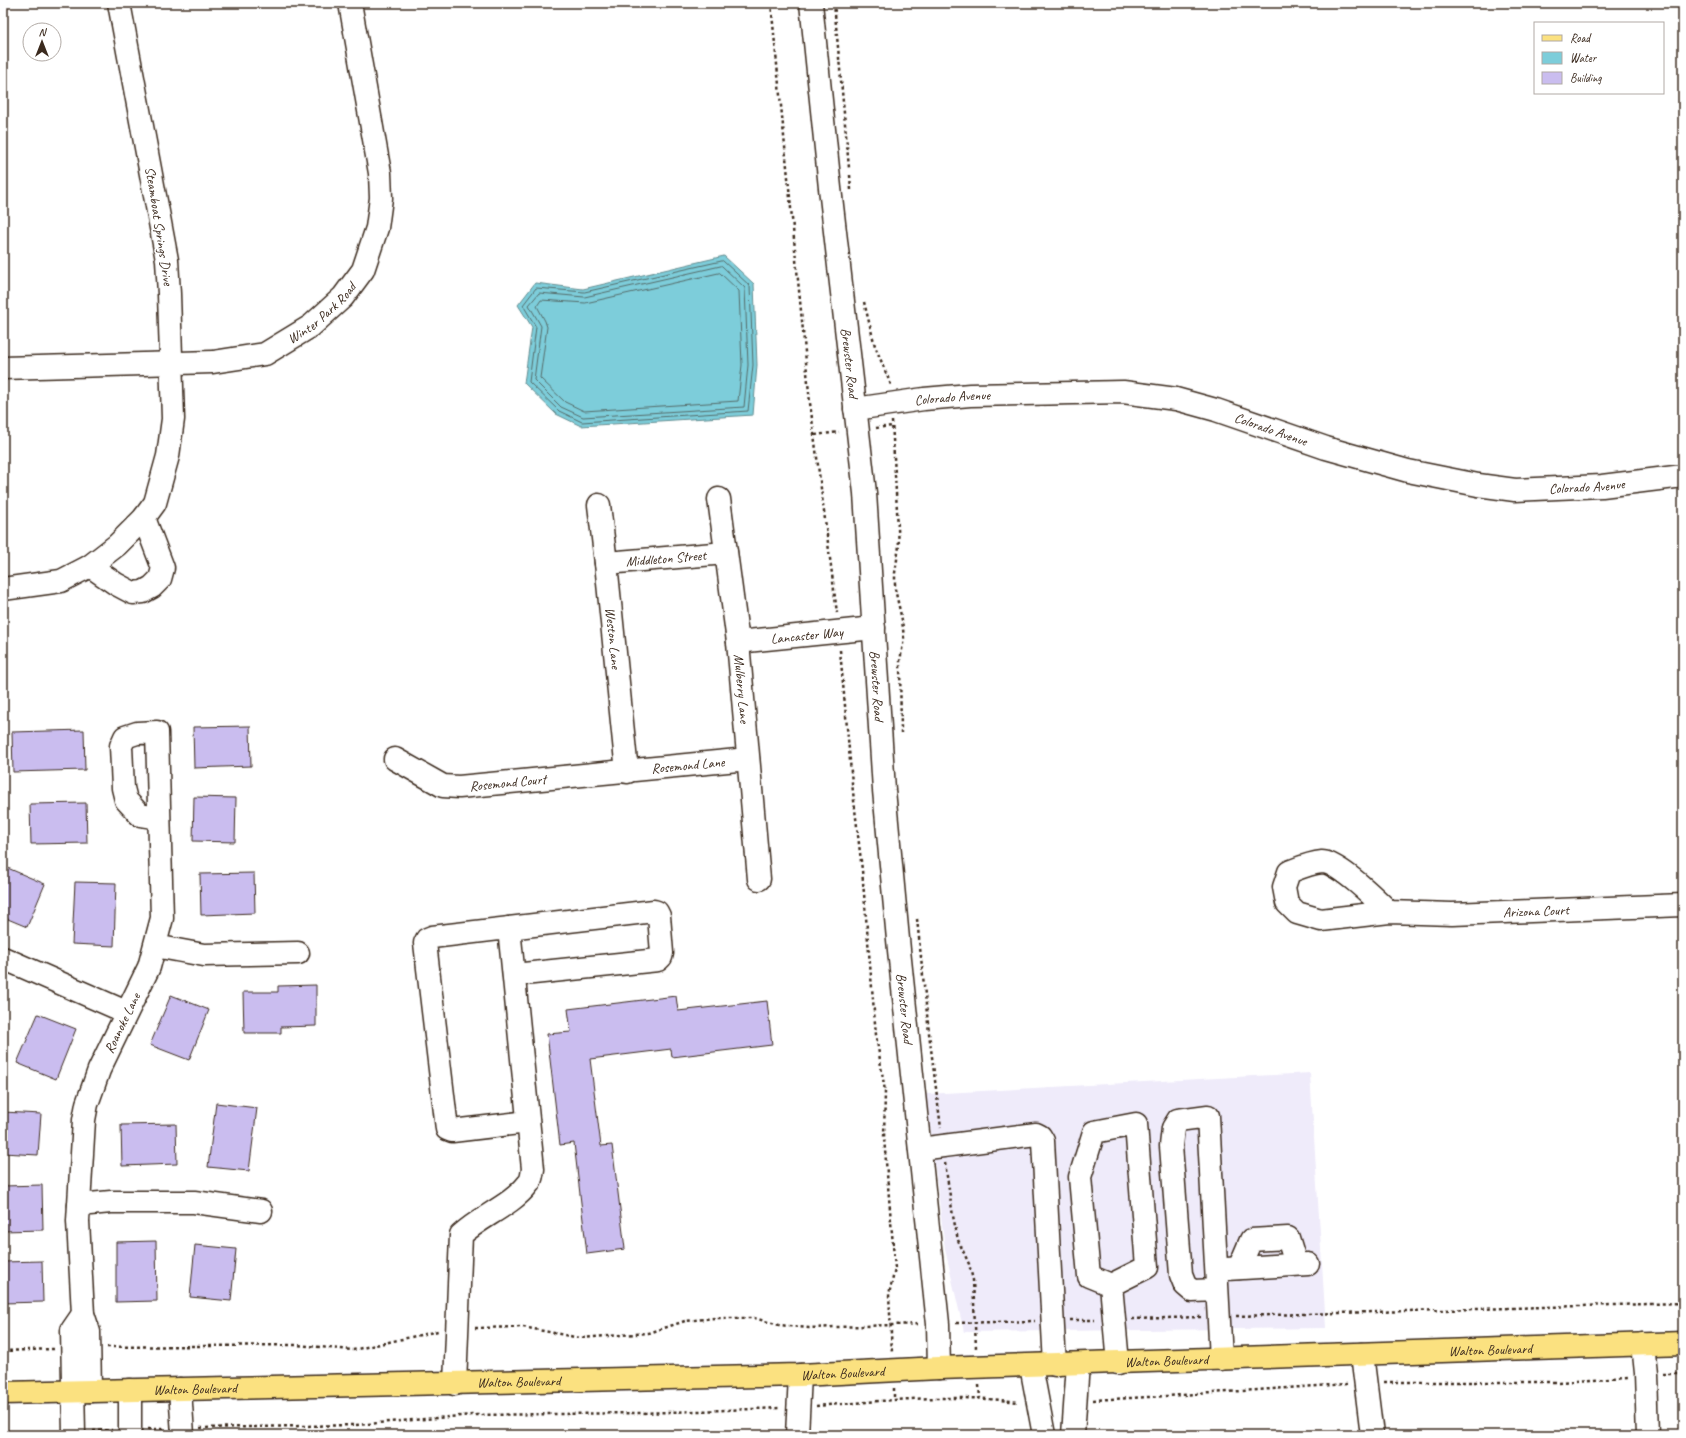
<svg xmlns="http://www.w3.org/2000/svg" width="1686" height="1438" font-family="Caveat,sans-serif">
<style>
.built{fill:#efebfa}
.water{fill:#7dcdda;stroke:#638c8f}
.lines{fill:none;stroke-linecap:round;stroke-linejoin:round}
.shore{stroke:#556b69;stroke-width:1}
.building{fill:#cabdef;stroke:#3b2a1e}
.minor-casing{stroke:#3b2a1e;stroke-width:25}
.major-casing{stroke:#3b2a1e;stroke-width:25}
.path{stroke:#3b2a1e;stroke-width:2.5;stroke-dasharray:3 3;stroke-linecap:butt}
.minor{stroke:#fff;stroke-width:22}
.major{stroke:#fbe180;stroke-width:22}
.labels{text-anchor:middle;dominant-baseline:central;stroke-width:3;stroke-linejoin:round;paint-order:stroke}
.street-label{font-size:14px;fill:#3b2a1e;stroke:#fff}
</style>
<rect width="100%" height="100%" fill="#fff"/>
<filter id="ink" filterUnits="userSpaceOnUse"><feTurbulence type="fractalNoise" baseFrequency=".025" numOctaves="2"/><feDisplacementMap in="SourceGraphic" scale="8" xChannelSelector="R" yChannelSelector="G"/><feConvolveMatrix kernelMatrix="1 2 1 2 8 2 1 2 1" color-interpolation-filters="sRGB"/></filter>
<g filter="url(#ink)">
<path class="built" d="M 1310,1073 L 1326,1328 L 964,1332 L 945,1249 L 926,1094 Z"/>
<path class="water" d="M 724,256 L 754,284 L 757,365 L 753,415 L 581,426 L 556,414 L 524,383 L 532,327 L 518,305 L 535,283 L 583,289 Z"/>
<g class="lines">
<path class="shore" d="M 723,261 L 750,286 L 753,365 L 748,411 L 582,422 L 559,411 L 529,382 L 536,327 L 523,305 L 536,288 L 584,292 Z
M 722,266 L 745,288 L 748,365 L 744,407 L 583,417 L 561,407 L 534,380 L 541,326 L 529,305 L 539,293 L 584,297 Z
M 720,273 L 739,291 L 742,365 L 738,401 L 584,411 L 565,402 L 540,378 L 547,327 L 545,321 L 537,306 L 541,300 L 585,303 Z"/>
</g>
<path class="building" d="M 250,726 L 251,766 L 194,768 L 193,727 Z
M 84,730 L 85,770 L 13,772 L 12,732 Z
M 194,797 L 236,798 L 235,842 L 193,841 Z
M 86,803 L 87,843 L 31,844 L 30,804 Z
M 3,866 L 45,884 L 27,927 L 3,917 Z
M 254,873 L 255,913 L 201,915 L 200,874 Z
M 75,882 L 116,883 L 114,946 L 72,944 Z
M 316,985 L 316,1026 L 281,1027 L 281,1033 L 244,1033 L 243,992 L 278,992 L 278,986 Z
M 171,995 L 209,1010 L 189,1060 L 150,1045 Z
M 676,996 L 678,1011 L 767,1001 L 772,1045 L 672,1057 L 671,1049 L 590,1059 L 601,1146 L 612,1145 L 625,1249 L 587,1254 L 574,1143 L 560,1145 L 547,1034 L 571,1032 L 568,1009 Z
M 38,1014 L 76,1029 L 56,1079 L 17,1063 Z
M 216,1103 L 257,1108 L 249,1171 L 208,1167 Z
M 3,1112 L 41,1114 L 38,1155 L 3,1153 Z
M 176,1124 L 177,1164 L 122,1166 L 121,1125 Z
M 42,1185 L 43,1230 L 3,1231 L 3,1186 Z
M 156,1241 L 157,1301 L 116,1302 L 116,1242 Z
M 195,1245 L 236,1249 L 231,1301 L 190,1297 Z
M 42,1261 L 43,1302 L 3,1303 L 3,1262 Z"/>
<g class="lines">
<g class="minor-casing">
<g id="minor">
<path id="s1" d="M 811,3 L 830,188 L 865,493 L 884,790 L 899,950 L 938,1324 L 939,1368"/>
<path id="s2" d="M 3,368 L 213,362 L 265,354 L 311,326 L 343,297 L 363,270 L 377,228 L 381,198 L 380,173 L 350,3"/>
<path id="s3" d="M 855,409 L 924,399 L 970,395 L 1123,392 L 1176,399 L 1216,410 L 1326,448 L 1408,471 L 1478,485 L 1515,490 L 1602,486 L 1683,476"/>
<path id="s4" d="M 719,499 L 738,642 L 759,879"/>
<path id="s5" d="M 599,505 L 606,563 L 627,772"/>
<path id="s6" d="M 606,563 L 726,553"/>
<path d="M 90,566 L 116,584 L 133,593 L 143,592 L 152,587 L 160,579 L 163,568 L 144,518"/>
<path d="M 3,589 L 61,581 L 90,566 L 117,545 L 144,518 L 155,503 L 168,456 L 173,419 L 169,294 L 167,260 L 119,3"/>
<path id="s7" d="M 738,642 L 874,628"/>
<path id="s8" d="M 395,759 L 443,786 L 459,787 L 748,759"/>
<path id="s9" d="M 1389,912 C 1377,900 1338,862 1322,862 C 1310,863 1299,868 1289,872 L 1284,887 L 1287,903 L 1297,913 L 1321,920 L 1389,912 L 1452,914 L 1683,905"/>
<path d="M 155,946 L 204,955 L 298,953"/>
<path d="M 3,958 L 126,1012"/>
<path d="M 514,975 L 658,960 L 661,957 L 662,953 L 659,916 L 657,912 L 654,911 L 432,937 L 427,939 L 425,943 L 447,1129 L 452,1131 L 528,1122"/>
<path d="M 920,1149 L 1036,1134 L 1040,1136 L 1043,1141 L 1055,1365"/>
<path d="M 79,1205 L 111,1202 L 194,1202 L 261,1211"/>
<path d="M 1239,1268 L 1251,1240 L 1288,1238 L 1296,1264"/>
<path d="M 1226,1269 L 1308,1264"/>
<path d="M 1111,1285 L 1089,1276 L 1080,1177 L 1094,1132 L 1136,1124 L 1147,1267 L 1111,1285 L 1118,1363"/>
<path d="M 1217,1290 L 1192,1291 L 1185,1285 L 1181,1275 L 1171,1146 L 1173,1128 L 1178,1120 L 1208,1116 L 1221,1359"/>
<path d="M 1643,1344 L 1646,1373 L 1648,1435"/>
<path d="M 1362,1354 L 1372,1435"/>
<path d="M 1031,1366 L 1044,1435"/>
<path d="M 455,1384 L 461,1235 C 481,1216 511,1206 528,1184 C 532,1180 532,1174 533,1169 L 509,928"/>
<path d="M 180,1389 L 183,1435"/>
<path d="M 130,1390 L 130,1435"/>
<path id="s10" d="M 90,1391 L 89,1332 L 83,1314 L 78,1221 L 84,1120 L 87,1104 L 99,1070 L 149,967 L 162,918 L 157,732 L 137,733 L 125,737 L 121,746 L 123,788 L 126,800 L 140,815 L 159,818"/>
<path d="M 74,1435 L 72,1330 L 83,1314"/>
<path d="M 797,1435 L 800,1375"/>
<path d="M 1073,1435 L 1078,1364"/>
</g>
</g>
<g class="major-casing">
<g id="major">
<path id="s11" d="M 3,1393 L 800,1375 L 939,1368 L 1683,1343"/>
</g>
</g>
<path class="path" d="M 771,3 L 810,403 L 837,613
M 834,3 L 849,168
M 850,175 L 851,190
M 864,302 L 875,346 L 891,385
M 892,421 L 899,546 L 895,573 L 895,589 L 902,620 L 904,638 L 900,661 L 901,733
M 876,428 L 892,426
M 815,435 L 839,432
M 840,650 L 852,783 L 862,870 L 876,1035 L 885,1091 L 884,1138 L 895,1269 L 889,1294 L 892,1353
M 917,919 L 929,1033 L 941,1128
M 945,1163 L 953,1216 L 958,1240 L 969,1264 L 973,1280 L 976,1348
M 1236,1316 L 1683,1303
M 1132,1319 L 1201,1317
M 1070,1320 L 1095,1320
M 956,1323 L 1035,1321
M 475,1328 L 523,1327 L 580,1338 L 649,1333 L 685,1321 L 715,1318 L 754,1318 L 779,1325 L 809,1328 L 919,1324
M 107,1347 L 296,1345 L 353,1350 L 438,1331
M 3,1351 L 54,1349
M 1664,1373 L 1683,1373
M 1384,1382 L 1558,1382 L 1627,1378
M 979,1385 L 980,1398
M 894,1388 L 894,1400
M 1093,1400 L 1167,1396 L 1347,1384
M 816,1406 C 883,1401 951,1393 1018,1402
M 200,1428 L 355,1425 L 472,1415 L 642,1413 L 781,1408
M 148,1429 L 163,1429
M 93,1431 L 112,1430
M 3,1432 L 56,1432"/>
<use href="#minor" class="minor"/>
<use href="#major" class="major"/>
</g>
</g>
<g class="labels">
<g class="street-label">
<text transform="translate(159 226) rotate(81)">Steamboat Springs Drive</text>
<text stroke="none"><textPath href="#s2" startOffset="333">Winter Park Road</textPath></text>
<text stroke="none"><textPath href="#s1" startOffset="362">Brewster Road</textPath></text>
<text stroke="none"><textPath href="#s3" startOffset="98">Colorado Avenue</textPath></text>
<text stroke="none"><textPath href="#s3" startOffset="422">Colorado Avenue</textPath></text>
<text stroke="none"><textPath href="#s3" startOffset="746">Colorado Avenue</textPath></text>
<text stroke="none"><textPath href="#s6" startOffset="60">Middleton Street</textPath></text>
<text stroke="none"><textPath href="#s7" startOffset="69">Lancaster Way</textPath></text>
<text stroke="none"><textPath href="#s5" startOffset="134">Weston Lane</textPath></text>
<text stroke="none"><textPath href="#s1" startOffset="686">Brewster Road</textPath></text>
<text stroke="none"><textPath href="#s4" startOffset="191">Mulberry Lane</textPath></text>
<text stroke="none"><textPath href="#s8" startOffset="301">Rosemond Lane</textPath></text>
<text stroke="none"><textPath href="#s8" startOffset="120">Rosemond Court</textPath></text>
<text stroke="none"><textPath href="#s9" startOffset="406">Arizona Court</textPath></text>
<text stroke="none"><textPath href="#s1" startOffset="1010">Brewster Road</textPath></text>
<text stroke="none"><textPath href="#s10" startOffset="377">Roanoke Lane</textPath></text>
<text stroke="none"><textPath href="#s11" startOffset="1488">Walton Boulevard</textPath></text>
<text stroke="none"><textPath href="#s11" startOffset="1164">Walton Boulevard</textPath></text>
<text stroke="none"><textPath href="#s11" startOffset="840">Walton Boulevard</textPath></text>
<text stroke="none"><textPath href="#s11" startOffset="516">Walton Boulevard</textPath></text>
<text stroke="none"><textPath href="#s11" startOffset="192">Walton Boulevard</textPath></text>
</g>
</g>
<rect width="1686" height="1438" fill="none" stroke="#fff" stroke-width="16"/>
<rect x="8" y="8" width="1670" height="1422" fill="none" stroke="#3b2a1e" stroke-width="1.5" filter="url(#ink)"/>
<rect x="1534" y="22" width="130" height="72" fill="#ffffff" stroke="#b1aaa5"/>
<rect x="1542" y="35" width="20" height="6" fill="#fbe180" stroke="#b1aaa5"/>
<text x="1570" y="42" font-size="12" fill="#3b2a1e">Road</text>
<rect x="1542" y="52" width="20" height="12" fill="#7dcdda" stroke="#b1aaa5"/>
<text x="1570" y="62" font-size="12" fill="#3b2a1e">Water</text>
<rect x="1542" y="72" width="20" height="12" fill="#cabdef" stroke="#b1aaa5"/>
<text x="1570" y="82" font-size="12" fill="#3b2a1e">Building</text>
<g transform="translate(42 42)"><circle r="19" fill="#ffffff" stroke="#b1aaa5"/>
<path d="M0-3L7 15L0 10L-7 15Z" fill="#3b2a1e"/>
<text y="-6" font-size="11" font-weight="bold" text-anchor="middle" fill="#3b2a1e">N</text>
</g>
</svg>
